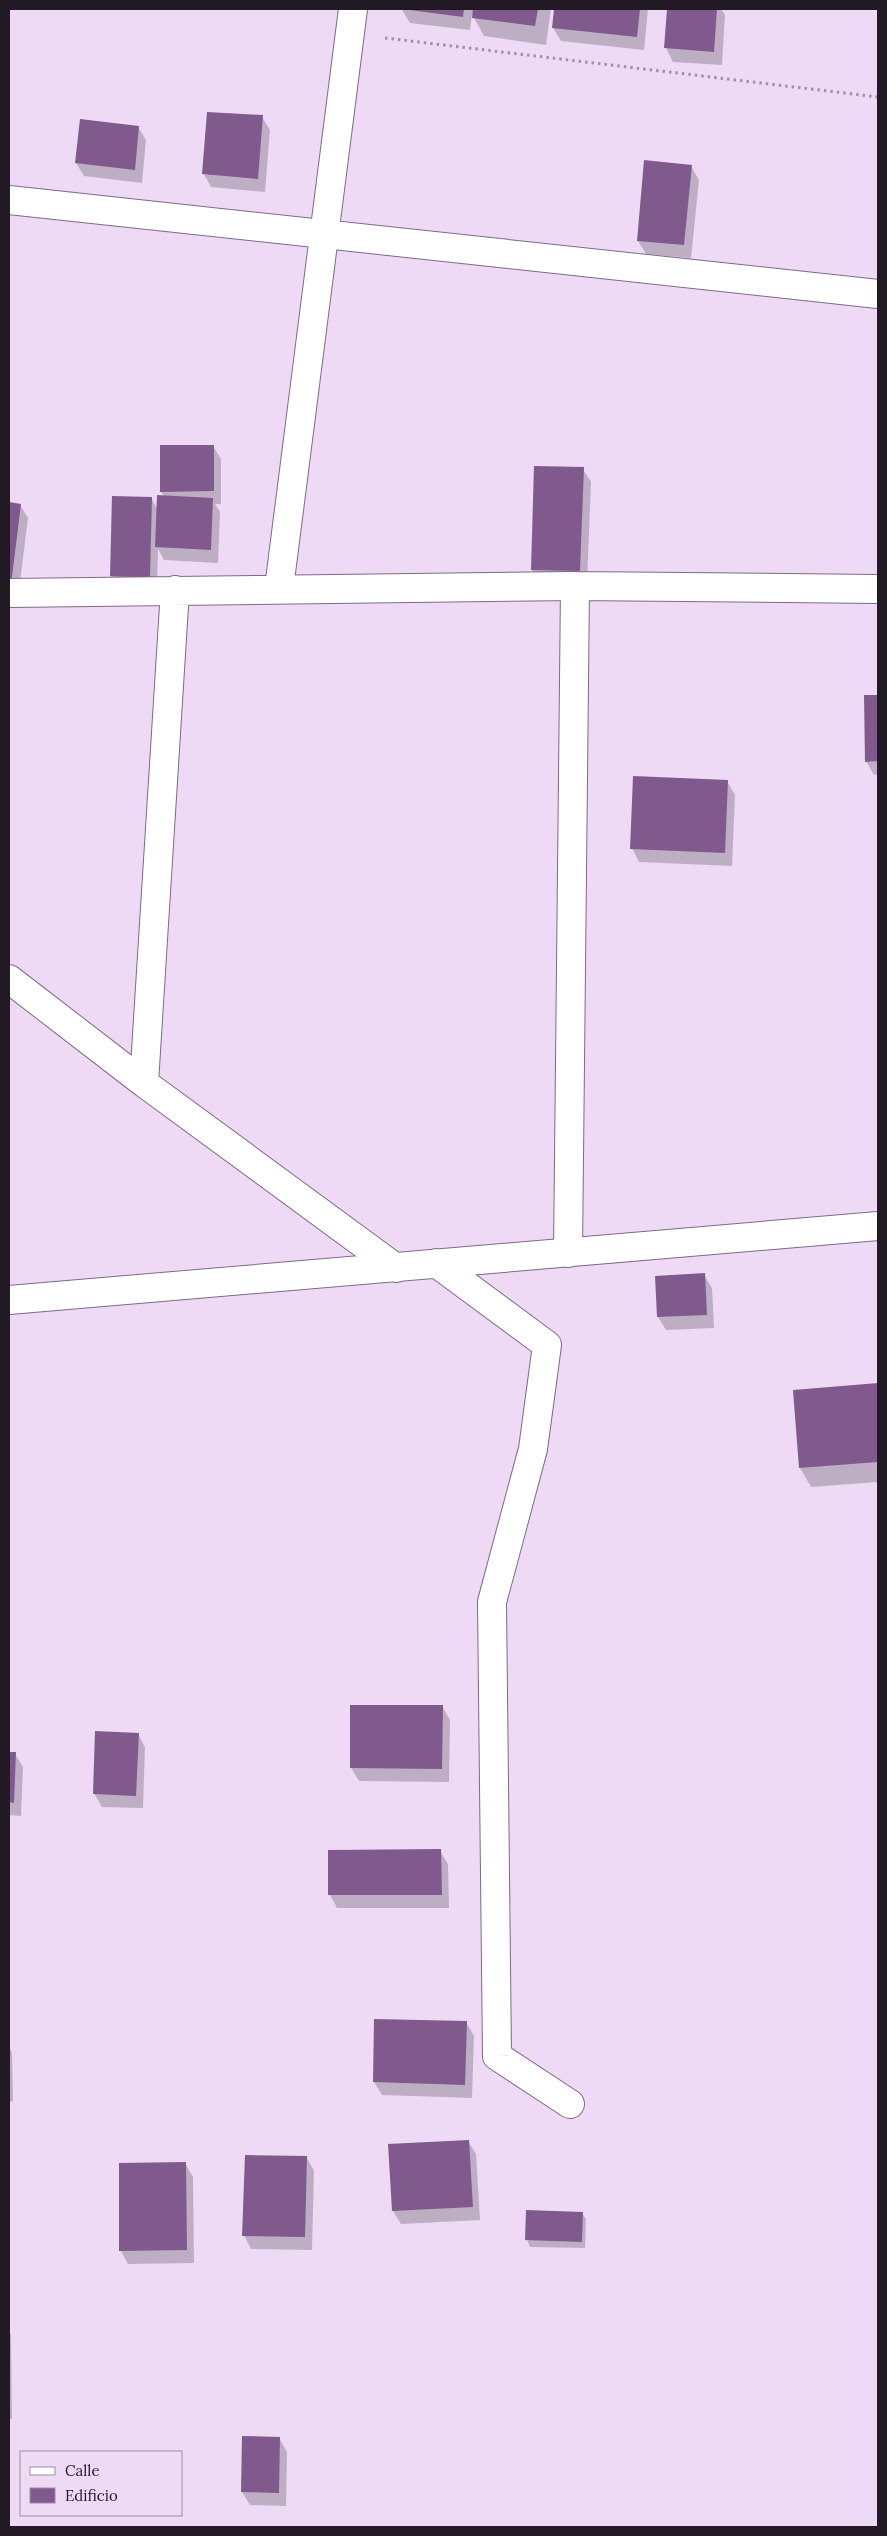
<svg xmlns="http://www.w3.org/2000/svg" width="887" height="2536" font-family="Lora,serif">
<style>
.shadow{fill:#0003}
.building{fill:#805a8d}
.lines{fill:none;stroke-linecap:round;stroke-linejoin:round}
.minor-casing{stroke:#7d6b83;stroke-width:30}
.path{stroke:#a091a5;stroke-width:3;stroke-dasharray:2.5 4;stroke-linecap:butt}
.minor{stroke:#fff;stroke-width:28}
</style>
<rect width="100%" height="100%" fill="#eedaf5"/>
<path class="shadow" d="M 551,9 L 546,45 L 484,36 L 472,14 L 470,30 L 410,23 L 402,10 Z
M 555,9 L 648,9 L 644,50 L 561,41 L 553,28 Z
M 668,9 L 721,9 L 725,15 L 722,65 L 673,62 L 666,48 Z
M 262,117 L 270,130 L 265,192 L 211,187 L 204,174 Z
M 138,127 L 146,140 L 142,183 L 84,176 L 76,163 Z
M 691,166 L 699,180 L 691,258 L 646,254 L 638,241 Z
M 213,446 L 221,459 L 221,504 L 215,504 L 220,512 L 218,563 L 164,560 L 158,549 L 157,590 L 119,589 L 111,576 L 151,498 L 158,510 L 164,497 L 161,491 Z
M 583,469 L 591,482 L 587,584 L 540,583 L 532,570 Z
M 9,504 L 20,505 L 28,518 L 18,598 L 9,597 Z
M 878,696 L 878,774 L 874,775 L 866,761 L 865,697 Z
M 727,781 L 735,795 L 732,866 L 639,862 L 632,848 Z
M 704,1275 L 712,1288 L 714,1328 L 666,1330 L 658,1317 L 656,1277 Z
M 878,1385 L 878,1482 L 811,1487 L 800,1468 L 794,1391 Z
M 442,1706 L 450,1720 L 449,1782 L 359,1781 L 351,1768 Z
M 138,1734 L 145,1747 L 143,1808 L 102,1807 L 94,1793 Z
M 9,1753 L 15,1754 L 23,1767 L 21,1816 L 9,1815 Z
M 329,1851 L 440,1851 L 448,1864 L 449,1908 L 337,1908 L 330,1895 Z
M 466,2022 L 474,2036 L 472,2098 L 382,2095 L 374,2082 Z
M 9,2046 L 12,2053 L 13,2101 L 9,2102 Z
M 468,2141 L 476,2154 L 480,2220 L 401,2224 L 393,2211 L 389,2145 Z
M 307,2158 L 314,2171 L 312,2250 L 251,2249 L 244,2235 Z
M 185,2163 L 193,2177 L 194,2263 L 128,2264 L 121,2251 Z
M 527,2211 L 582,2213 L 586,2219 L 585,2248 L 530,2247 L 527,2240 Z
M 9,2331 L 11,2335 L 12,2419 L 9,2419 Z
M 279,2438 L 287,2452 L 286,2506 L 250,2505 L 242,2492 Z"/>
<path class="building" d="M 402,9 L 464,9 L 463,17 Z
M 473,9 L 538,9 L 535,26 L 472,18 Z
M 554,9 L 640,9 L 637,37 L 552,28 Z
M 667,9 L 717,9 L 714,52 L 664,48 Z
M 207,112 L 263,115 L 258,179 L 202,174 Z
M 80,119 L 139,126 L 135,170 L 75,163 Z
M 644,160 L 692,165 L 684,245 L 637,241 Z
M 160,445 L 214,445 L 214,491 L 160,492 Z
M 534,466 L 584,467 L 580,571 L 531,570 Z
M 157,495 L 213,498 L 211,550 L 155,547 Z
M 112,496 L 152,497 L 150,578 L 110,576 Z
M 9,502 L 21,504 L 11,585 L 9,585 Z
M 864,695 L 878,695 L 878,761 L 865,762 Z
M 633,776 L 728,780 L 725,853 L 630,849 Z
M 705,1273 L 707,1315 L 657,1317 L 655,1276 Z
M 878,1383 L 878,1462 L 799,1468 L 793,1390 Z
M 350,1705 L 443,1705 L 442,1769 L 350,1768 Z
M 95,1731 L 139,1733 L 136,1796 L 93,1794 Z
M 9,1752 L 16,1752 L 14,1803 L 9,1802 Z
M 441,1849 L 442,1895 L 328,1895 L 328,1850 Z
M 374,2019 L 467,2021 L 465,2085 L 373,2082 Z
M 469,2140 L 473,2207 L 392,2211 L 388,2144 Z
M 245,2155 L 307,2156 L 305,2237 L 242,2236 Z
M 186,2162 L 187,2250 L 119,2251 L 119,2163 Z
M 526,2210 L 583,2212 L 582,2242 L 525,2240 Z
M 242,2436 L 280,2437 L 279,2493 L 241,2492 Z"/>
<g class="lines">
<g class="minor-casing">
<path id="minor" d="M 9,200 L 878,294
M 279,588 L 353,9
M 9,593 L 575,586 L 878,589
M 9,979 L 144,1083 L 396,1268
M 144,1083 L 175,590
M 568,1253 L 575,586
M 436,1263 L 547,1345 L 533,1449 L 492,1602 L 497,2056 L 570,2104
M 9,1300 L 878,1226"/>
</g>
<path class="path" d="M 385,38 L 878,97"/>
<use href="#minor" class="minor"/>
</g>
<rect width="887" height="2536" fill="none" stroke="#211923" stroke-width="20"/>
<rect x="20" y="2451" width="162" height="65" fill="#eedaf5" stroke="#9c8da1"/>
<rect x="30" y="2467" width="25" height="8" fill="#ffffff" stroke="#9c8da1"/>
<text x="65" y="2476" font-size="15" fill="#211923">Calle</text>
<rect x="30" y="2488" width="25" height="15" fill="#805a8d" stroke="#9c8da1"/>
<text x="65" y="2501" font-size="15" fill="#211923">Edificio</text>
</svg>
